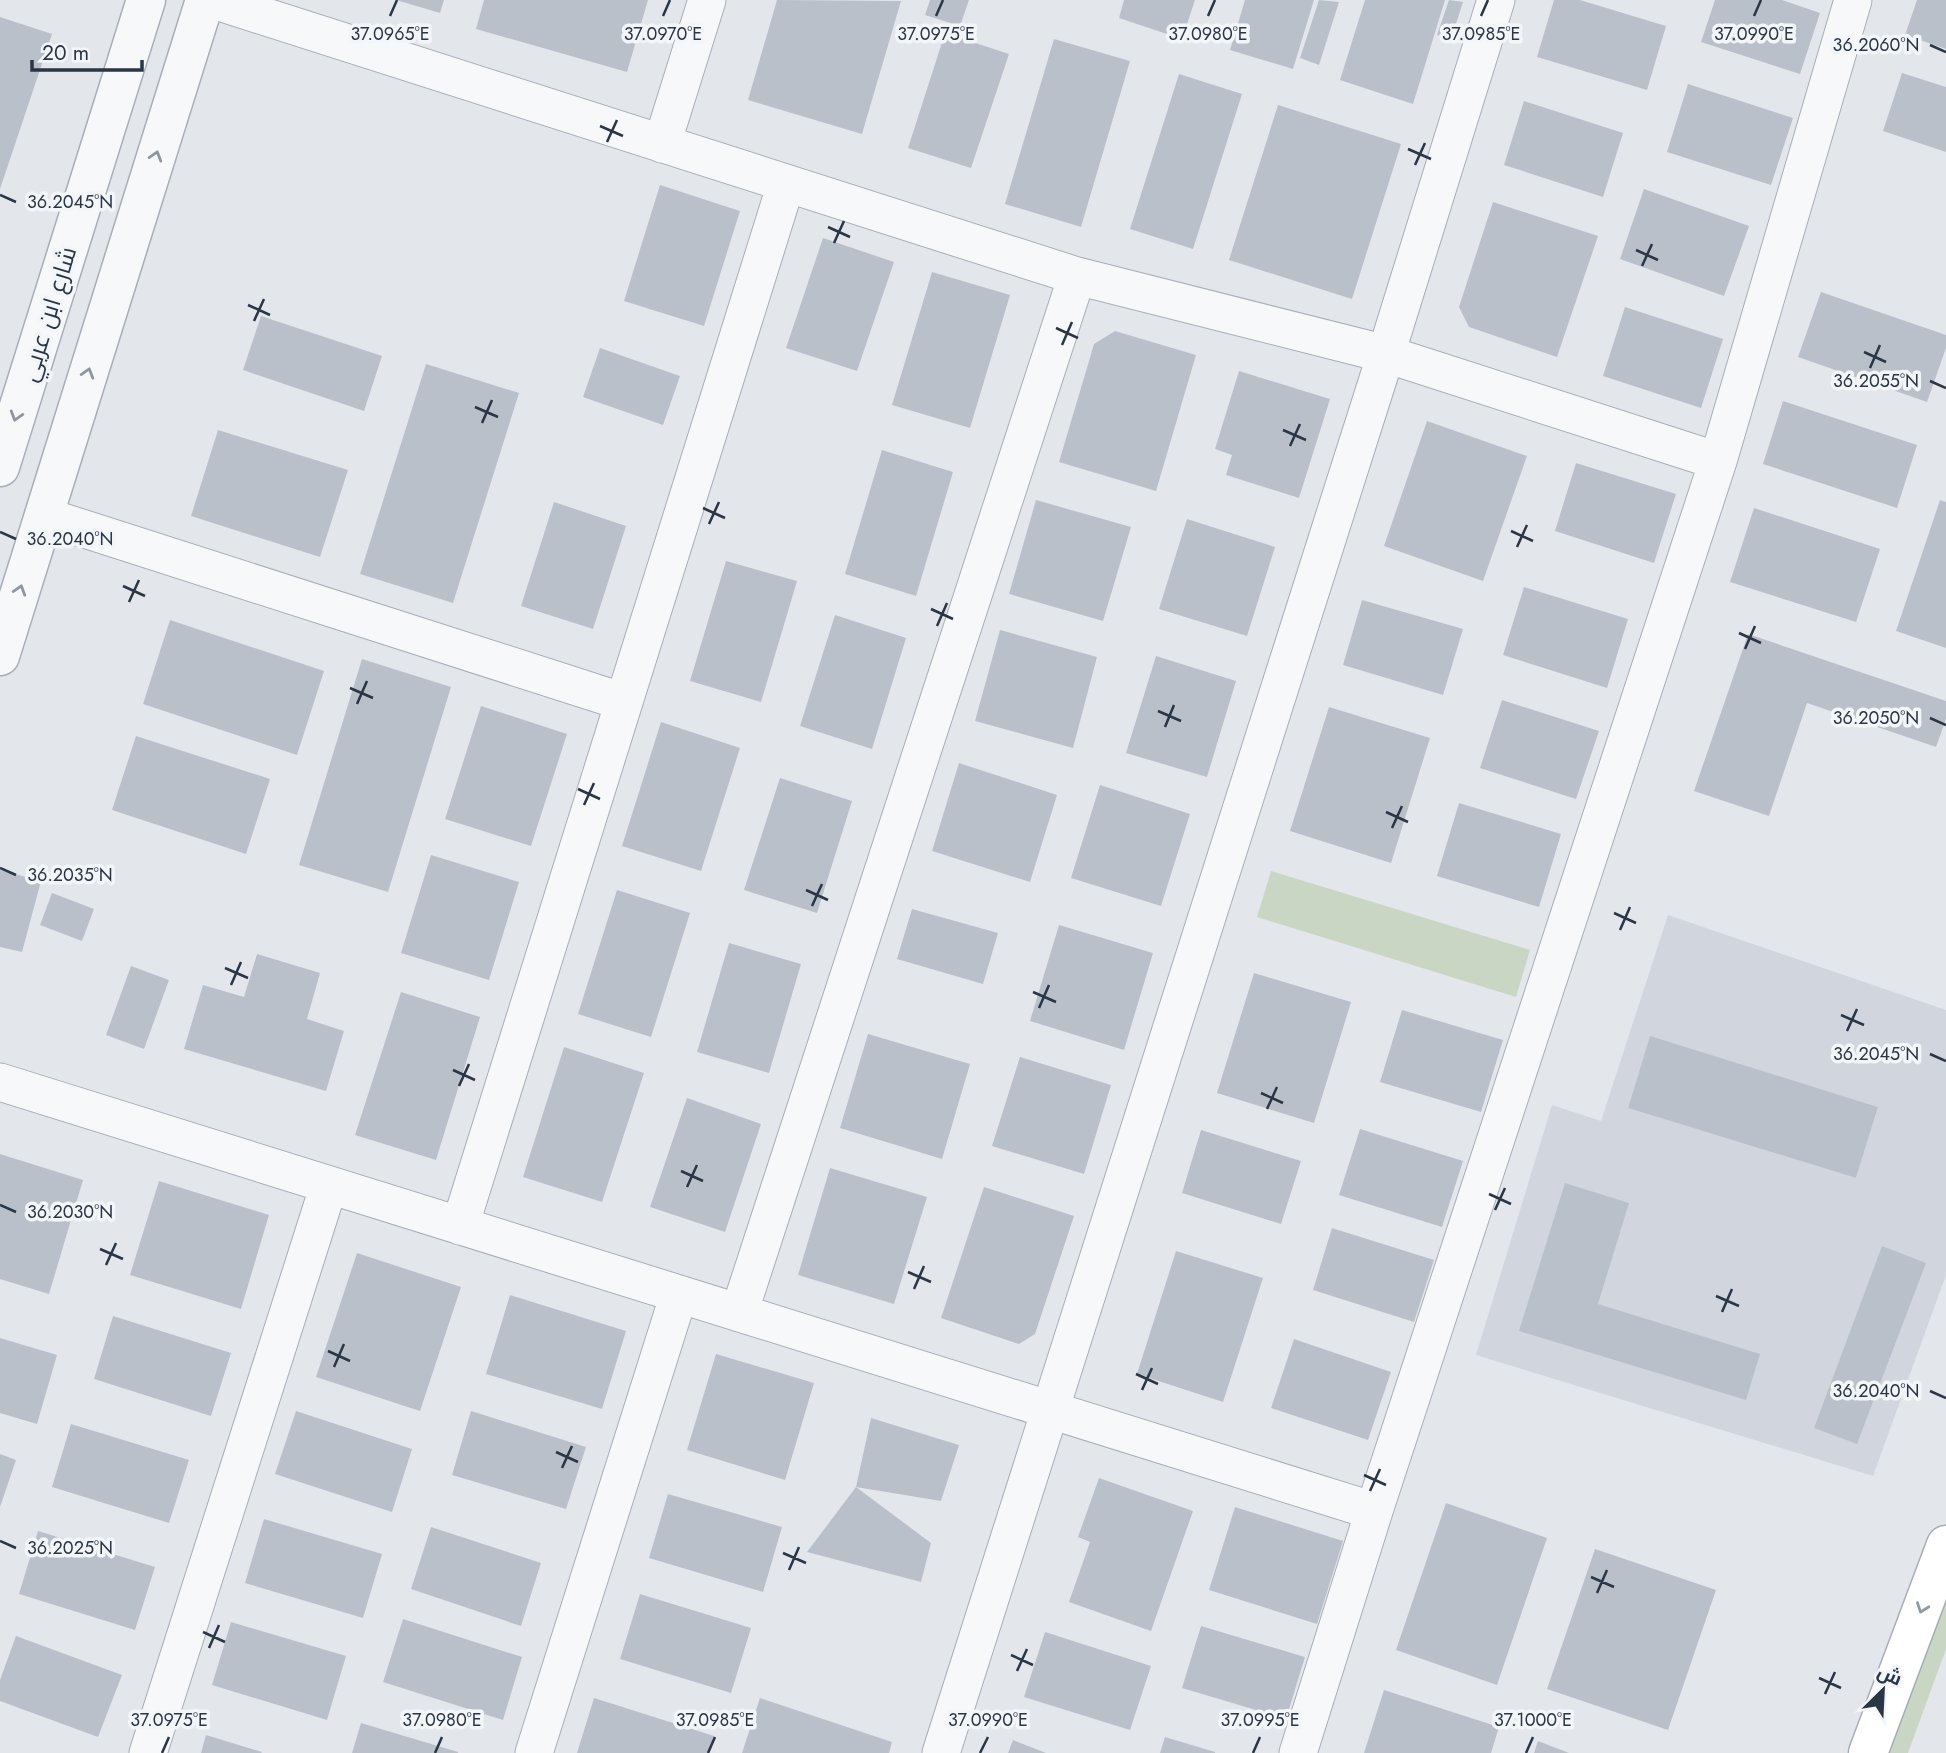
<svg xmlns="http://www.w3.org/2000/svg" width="1946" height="1753" font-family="Jost,Cairo,sans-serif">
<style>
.built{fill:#d1d6de;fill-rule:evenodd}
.green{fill:#c9d6c4}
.building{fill:#bac0ca}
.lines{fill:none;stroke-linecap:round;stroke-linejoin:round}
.minor-casing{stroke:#a8aeb7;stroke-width:39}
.tertiary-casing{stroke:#a8aeb7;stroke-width:41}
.secondary-casing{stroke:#a8aeb7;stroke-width:41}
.minor{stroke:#f6f8fa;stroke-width:37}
.tertiary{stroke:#f6f8fa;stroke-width:38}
.secondary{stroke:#fff;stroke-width:38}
.oneway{stroke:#9096a0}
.oneway2{stroke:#949aa2}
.ticks{fill:none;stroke:#2a3545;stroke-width:2.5}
.labels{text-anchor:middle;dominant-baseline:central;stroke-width:7;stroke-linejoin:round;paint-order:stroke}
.street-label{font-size:24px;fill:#2a3545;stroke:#f3f6f9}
.ticks-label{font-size:18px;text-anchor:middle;fill:#2a3545;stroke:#f3f6f9;stroke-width:7;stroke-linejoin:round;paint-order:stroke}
</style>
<rect width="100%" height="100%" fill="#e3e7ec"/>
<path class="built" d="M 1668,915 L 1946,1010 L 1946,1275 L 1873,1476 L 1476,1355 L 1552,1105 L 1601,1121 ZM 1650,1037 L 1878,1107 L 1856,1178 L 1628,1108 Z"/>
<path class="green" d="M 1271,871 L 1530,950 L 1516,997 L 1257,917 Z
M 1946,1554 L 1946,1649 L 1908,1753 L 1873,1753 Z"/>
<path class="building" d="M 396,0 L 444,0 L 440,13 Z
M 484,0 L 648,0 L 627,72 L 476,29 Z
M 777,0 L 901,1 L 862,134 L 748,100 Z
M 930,0 L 969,0 L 960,26 L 925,15 Z
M 1124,0 L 1195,0 L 1182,39 L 1119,18 Z
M 1245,0 L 1314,0 L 1293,69 L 1230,50 Z
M 1319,0 L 1339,2 L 1319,65 L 1300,58 Z
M 1365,0 L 1445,0 L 1413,104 L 1340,80 Z
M 1449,0 L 1463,2 L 1451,39 L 1437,35 Z
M 1554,0 L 1580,0 L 1666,26 L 1647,90 L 1537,57 Z
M 1715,0 L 1782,0 L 1820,13 L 1800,74 L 1701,42 Z
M 1917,0 L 1946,0 L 1946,49 L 1905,35 Z
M 0,17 L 52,34 L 0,189 Z
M 945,33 L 1009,54 L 971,168 L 908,148 Z
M 1054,39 L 1130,61 L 1081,227 L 1005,204 Z
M 1902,73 L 1946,87 L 1946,152 L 1883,131 Z
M 1179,74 L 1242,94 L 1193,249 L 1130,229 Z
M 1688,84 L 1793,118 L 1771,185 L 1667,152 Z
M 1524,101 L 1623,133 L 1603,197 L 1504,165 Z
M 1278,105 L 1401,144 L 1352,299 L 1229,260 Z
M 660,185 L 740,211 L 704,326 L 624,301 Z
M 1644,189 L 1749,226 L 1724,296 L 1620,259 Z
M 1493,202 L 1598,236 L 1557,357 L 1469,327 L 1459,307 Z
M 823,238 L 894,262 L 857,371 L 786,348 Z
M 932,272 L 1010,295 L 970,428 L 892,405 Z
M 1821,292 L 1946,335 L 1946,348 L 1927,402 L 1798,357 Z
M 1625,307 L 1723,339 L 1701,408 L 1603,376 Z
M 261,316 L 382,356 L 364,411 L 243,370 Z
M 1115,331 L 1196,355 L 1156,491 L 1059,462 L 1094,344 Z
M 600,348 L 680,376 L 663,425 L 583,397 Z
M 426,364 L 519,393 L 453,603 L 360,574 Z
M 1239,371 L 1330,399 L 1299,498 L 1226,475 L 1232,455 L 1215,449 Z
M 1783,401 L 1917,445 L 1897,508 L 1763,464 Z
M 1427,421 L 1527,456 L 1483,581 L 1384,546 Z
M 218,430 L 348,470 L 320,557 L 191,516 Z
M 882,450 L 953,472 L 916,596 L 845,574 Z
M 1576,463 L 1676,494 L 1654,563 L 1555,531 Z
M 1036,500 L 1131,527 L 1103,621 L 1009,594 Z
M 1940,500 L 1946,502 L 1946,648 L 1896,631 Z
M 554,502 L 626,526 L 593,629 L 521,606 Z
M 1754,508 L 1880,549 L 1856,622 L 1730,582 Z
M 1187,519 L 1275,547 L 1247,636 L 1159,609 Z
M 726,561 L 797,581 L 761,702 L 690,681 Z
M 1524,587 L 1628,619 L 1607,688 L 1503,655 Z
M 1362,600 L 1463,629 L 1443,695 L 1343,665 Z
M 835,615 L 906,638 L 872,749 L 800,726 Z
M 170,620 L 324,671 L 297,755 L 143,704 Z
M 1000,630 L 1097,657 L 1073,748 L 975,721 Z
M 1748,634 L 1946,701 L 1946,719 L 1936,747 L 1807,703 L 1769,816 L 1694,791 Z
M 1156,656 L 1236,681 L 1207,777 L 1126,753 Z
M 362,659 L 451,687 L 388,892 L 299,865 Z
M 1502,700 L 1599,731 L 1576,799 L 1480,768 Z
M 481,706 L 567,734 L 531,846 L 445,819 Z
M 1329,707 L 1430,738 L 1391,863 L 1290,831 Z
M 661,722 L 740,748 L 701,871 L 622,846 Z
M 136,736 L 270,779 L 246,854 L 112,810 Z
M 959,763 L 1057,795 L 1030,882 L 932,851 Z
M 780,778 L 852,801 L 817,913 L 744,890 Z
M 1100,785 L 1190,814 L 1161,906 L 1071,878 Z
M 1459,803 L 1561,834 L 1539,907 L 1437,876 Z
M 431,855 L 519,882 L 489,980 L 401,953 Z
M 0,870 L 41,881 L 22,952 L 0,947 Z
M 617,890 L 690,913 L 651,1037 L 578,1014 Z
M 52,893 L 94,909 L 82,941 L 40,925 Z
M 912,909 L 998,933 L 983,984 L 897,959 Z
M 1059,925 L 1153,953 L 1124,1050 L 1030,1021 Z
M 729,943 L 801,964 L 769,1073 L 697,1052 Z
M 257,954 L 320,973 L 307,1019 L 344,1031 L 326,1091 L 184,1049 L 203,985 L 244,997 Z
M 131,966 L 169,980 L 144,1049 L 106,1035 Z
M 1254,973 L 1351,1002 L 1314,1123 L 1217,1093 Z
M 401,992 L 480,1017 L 436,1160 L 355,1135 Z
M 1402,1010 L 1503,1040 L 1481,1112 L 1380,1082 Z
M 868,1034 L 970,1064 L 942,1159 L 840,1128 Z
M 1650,1036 L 1878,1107 L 1856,1178 L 1628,1108 Z
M 564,1047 L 644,1073 L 602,1202 L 523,1177 Z
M 1020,1057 L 1111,1085 L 1084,1174 L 992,1146 Z
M 687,1098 L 761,1124 L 725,1232 L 650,1207 Z
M 1360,1129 L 1463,1161 L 1442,1227 L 1339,1195 Z
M 1201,1130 L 1301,1161 L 1281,1224 L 1182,1193 Z
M 0,1154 L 83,1180 L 49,1294 L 0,1279 Z
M 830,1168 L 927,1197 L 894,1304 L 798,1275 Z
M 159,1181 L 269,1215 L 241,1309 L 130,1275 Z
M 1565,1183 L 1629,1203 L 1598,1304 L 1760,1354 L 1746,1400 L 1519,1331 Z
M 984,1187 L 1074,1216 L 1035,1334 L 1019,1344 L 941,1318 Z
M 1332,1228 L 1434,1260 L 1414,1322 L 1313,1290 Z
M 1882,1246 L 1926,1263 L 1857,1444 L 1814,1428 Z
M 1176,1251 L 1263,1278 L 1223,1402 L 1137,1374 Z
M 357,1253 L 461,1287 L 420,1411 L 316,1377 Z
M 510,1295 L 626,1331 L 602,1409 L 486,1374 Z
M 113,1316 L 231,1353 L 211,1416 L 94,1379 Z
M 0,1338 L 57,1355 L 37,1424 L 0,1413 Z
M 1294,1339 L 1391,1372 L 1368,1440 L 1271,1408 Z
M 716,1354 L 814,1383 L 785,1480 L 687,1450 Z
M 296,1411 L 412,1449 L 392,1512 L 275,1474 Z
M 471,1411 L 586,1447 L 566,1509 L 452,1475 Z
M 871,1418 L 959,1445 L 941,1501 L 856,1487 L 931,1543 L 921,1582 L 807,1552 L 856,1487 Z
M 71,1424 L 189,1460 L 169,1523 L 52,1487 Z
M 0,1454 L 16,1460 L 0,1507 Z
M 1099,1478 L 1193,1511 L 1151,1631 L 1069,1602 L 1090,1542 L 1078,1537 Z
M 668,1494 L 782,1527 L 763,1592 L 649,1558 Z
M 1446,1503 L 1547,1538 L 1497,1685 L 1396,1650 Z
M 1235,1507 L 1343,1541 L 1317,1624 L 1209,1590 Z
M 264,1519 L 382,1554 L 363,1618 L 245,1583 Z
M 431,1527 L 541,1563 L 521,1626 L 411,1589 Z
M 38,1531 L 155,1567 L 135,1630 L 19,1594 Z
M 1595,1549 L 1716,1590 L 1668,1730 L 1547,1689 Z
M 640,1594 L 751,1628 L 731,1693 L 620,1659 Z
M 403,1619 L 522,1657 L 503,1720 L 383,1682 Z
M 231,1622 L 346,1656 L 327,1720 L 212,1685 Z
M 1201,1626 L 1305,1657 L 1286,1719 L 1182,1688 Z
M 1045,1632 L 1151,1666 L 1130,1730 L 1024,1697 Z
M 16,1636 L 122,1675 L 98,1737 L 0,1701 L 0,1680 Z
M 1384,1690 L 1499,1727 L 1491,1753 L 1364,1753 Z
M 594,1698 L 714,1736 L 709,1753 L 577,1753 Z
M 760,1698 L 892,1742 L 889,1753 L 742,1753 Z
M 361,1723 L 458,1752 L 458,1753 L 352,1753 Z
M 206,1735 L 262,1752 L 261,1753 L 201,1753 Z
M 1165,1737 L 1215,1752 L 1215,1753 L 1160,1753 Z
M 1013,1740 L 1046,1753 L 1008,1753 Z
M 1538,1741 L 1569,1753 L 1534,1753 Z"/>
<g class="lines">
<g class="minor-casing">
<path id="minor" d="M 213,0 L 1077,276 L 1386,354 L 1718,461
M 662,144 L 707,0
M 44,516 L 624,702
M 0,1082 L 1374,1511
M 460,1226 L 786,184
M 739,1313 L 1077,276
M 148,1753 L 329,1185
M 534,1753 L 679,1294
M 941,1753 L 1386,354 L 1496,0
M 1298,1753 L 1374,1511 L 1718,461 L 1853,0"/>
</g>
<g class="tertiary-casing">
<path id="tertiary" d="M 0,467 L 146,0
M 0,656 L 205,0"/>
</g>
<g class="secondary-casing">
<path id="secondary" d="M 1868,1753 L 1946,1545"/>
</g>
<use href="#minor" class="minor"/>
<use href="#tertiary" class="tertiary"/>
<use href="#secondary" class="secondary"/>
</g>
<defs><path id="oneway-chevron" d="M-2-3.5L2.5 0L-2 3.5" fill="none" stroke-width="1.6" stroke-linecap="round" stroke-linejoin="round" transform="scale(1.75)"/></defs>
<g class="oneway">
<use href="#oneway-chevron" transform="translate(156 156) rotate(-73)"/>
<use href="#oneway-chevron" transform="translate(88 373) rotate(-73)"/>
<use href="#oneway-chevron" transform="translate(16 416) rotate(107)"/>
<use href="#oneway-chevron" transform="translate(20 590) rotate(-73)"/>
</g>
<use class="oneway2" href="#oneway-chevron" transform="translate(1922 1608) rotate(110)"/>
<path class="ticks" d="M 390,16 L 397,0M 663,16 L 670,0M 936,16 L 943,0M 1208,16 L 1215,0M 1481,16 L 1488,0M 1754,16 L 1761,0M 1930,45 L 1946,52M 600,126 L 623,136M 607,142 L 617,120M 1408,149 L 1431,159M 1415,165 L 1425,143M 0,195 L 16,202M 828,227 L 850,237M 834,243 L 844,221M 1636,250 L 1658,260M 1642,266 L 1652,244M 248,305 L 270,315M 254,321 L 264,299M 1056,328 L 1078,338M 1062,345 L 1072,322M 1864,352 L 1886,362M 1870,368 L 1880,345M 1930,381 L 1946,388M 475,407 L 498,417M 482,423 L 492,400M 1283,430 L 1306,440M 1290,446 L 1300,424M 703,508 L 725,518M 709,524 L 719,502M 1511,531 L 1533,541M 0,532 L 16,539M 1517,547 L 1527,525M 123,586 L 145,596M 129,602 L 139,580M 931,609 L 953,619M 937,626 L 947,603M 1739,633 L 1761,643M 1745,649 L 1755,626M 350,688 L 373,698M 357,704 L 367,681M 1158,711 L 1181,721M 1930,718 L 1946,725M 1165,727 L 1174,705M 578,789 L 600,799M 584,805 L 594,783M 1386,812 L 1408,822M 1392,828 L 1402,806M 0,868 L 16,875M 806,890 L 828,900M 812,906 L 822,884M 1614,913 L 1636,923M 1620,930 L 1630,907M 225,968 L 248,978M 231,985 L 241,962M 1033,992 L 1056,1002M 1039,1008 L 1049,985M 1841,1015 L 1864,1025M 1847,1031 L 1857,1009M 1930,1054 L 1946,1061M 453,1070 L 475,1080M 459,1086 L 469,1064M 1261,1093 L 1283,1103M 1267,1109 L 1277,1087M 681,1171 L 703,1181M 687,1187 L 697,1165M 1489,1194 L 1511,1204M 0,1205 L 16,1212M 1495,1210 L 1505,1188M 100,1249 L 123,1259M 106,1265 L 116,1243M 908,1272 L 931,1282M 914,1289 L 924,1266M 1716,1296 L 1739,1306M 1722,1312 L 1732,1289M 328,1351 L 350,1361M 334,1367 L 344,1344M 1136,1374 L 1158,1384M 1142,1390 L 1152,1368M 1930,1391 L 1946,1398M 556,1452 L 578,1462M 562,1468 L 572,1446M 1364,1475 L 1386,1485M 1370,1491 L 1380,1469M 0,1541 L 16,1548M 783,1553 L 806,1563M 789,1570 L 799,1547M 1591,1577 L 1614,1587M 1597,1593 L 1607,1570M 203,1632 L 225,1642M 209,1648 L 219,1625M 1011,1655 L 1033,1665M 1017,1671 L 1027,1649M 1819,1678 L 1841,1688M 1825,1694 L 1835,1672M 162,1753 L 169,1737M 435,1753 L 442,1737M 708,1753 L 715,1737M 980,1753 L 988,1737M 1253,1753 L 1260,1737M 1526,1753 L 1533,1737"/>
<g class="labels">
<g class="street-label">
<text transform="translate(48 314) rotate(-73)">شارع ابن عربي</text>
</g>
</g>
<g class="ticks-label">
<text x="663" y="40">37.0970°E</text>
<text x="936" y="40">37.0975°E</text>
<text x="1208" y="40">37.0980°E</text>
<text x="1481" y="40">37.0985°E</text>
<text x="390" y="40">37.0965°E</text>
<text x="1754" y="40">37.0990°E</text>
<text x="1876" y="51">36.2060°N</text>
<text x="70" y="208">36.2045°N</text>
<text x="1876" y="387">36.2055°N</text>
<text x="70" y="545">36.2040°N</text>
<text x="1876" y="724">36.2050°N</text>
<text x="70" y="881">36.2035°N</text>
<text x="1876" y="1060">36.2045°N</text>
<text x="70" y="1218">36.2030°N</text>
<text x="1876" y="1397">36.2040°N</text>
<text x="70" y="1554">36.2025°N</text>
<text x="169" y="1726">37.0975°E</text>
<text x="442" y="1726">37.0980°E</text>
<text x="715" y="1726">37.0985°E</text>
<text x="988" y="1726">37.0990°E</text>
<text x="1260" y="1726">37.0995°E</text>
<text x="1533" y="1726">37.1000°E</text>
</g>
<g transform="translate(1883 1690) rotate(24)" stroke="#f3f6f9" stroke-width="5" paint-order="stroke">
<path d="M0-5L12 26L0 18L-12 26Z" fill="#2a3545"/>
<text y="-10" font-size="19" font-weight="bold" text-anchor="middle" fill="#2a3545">ش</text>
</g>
<path d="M32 60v10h110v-10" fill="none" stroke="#2a3545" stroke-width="3.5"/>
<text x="42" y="60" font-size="21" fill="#2a3545" stroke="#f3f6f9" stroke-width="5" paint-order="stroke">20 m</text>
</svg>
